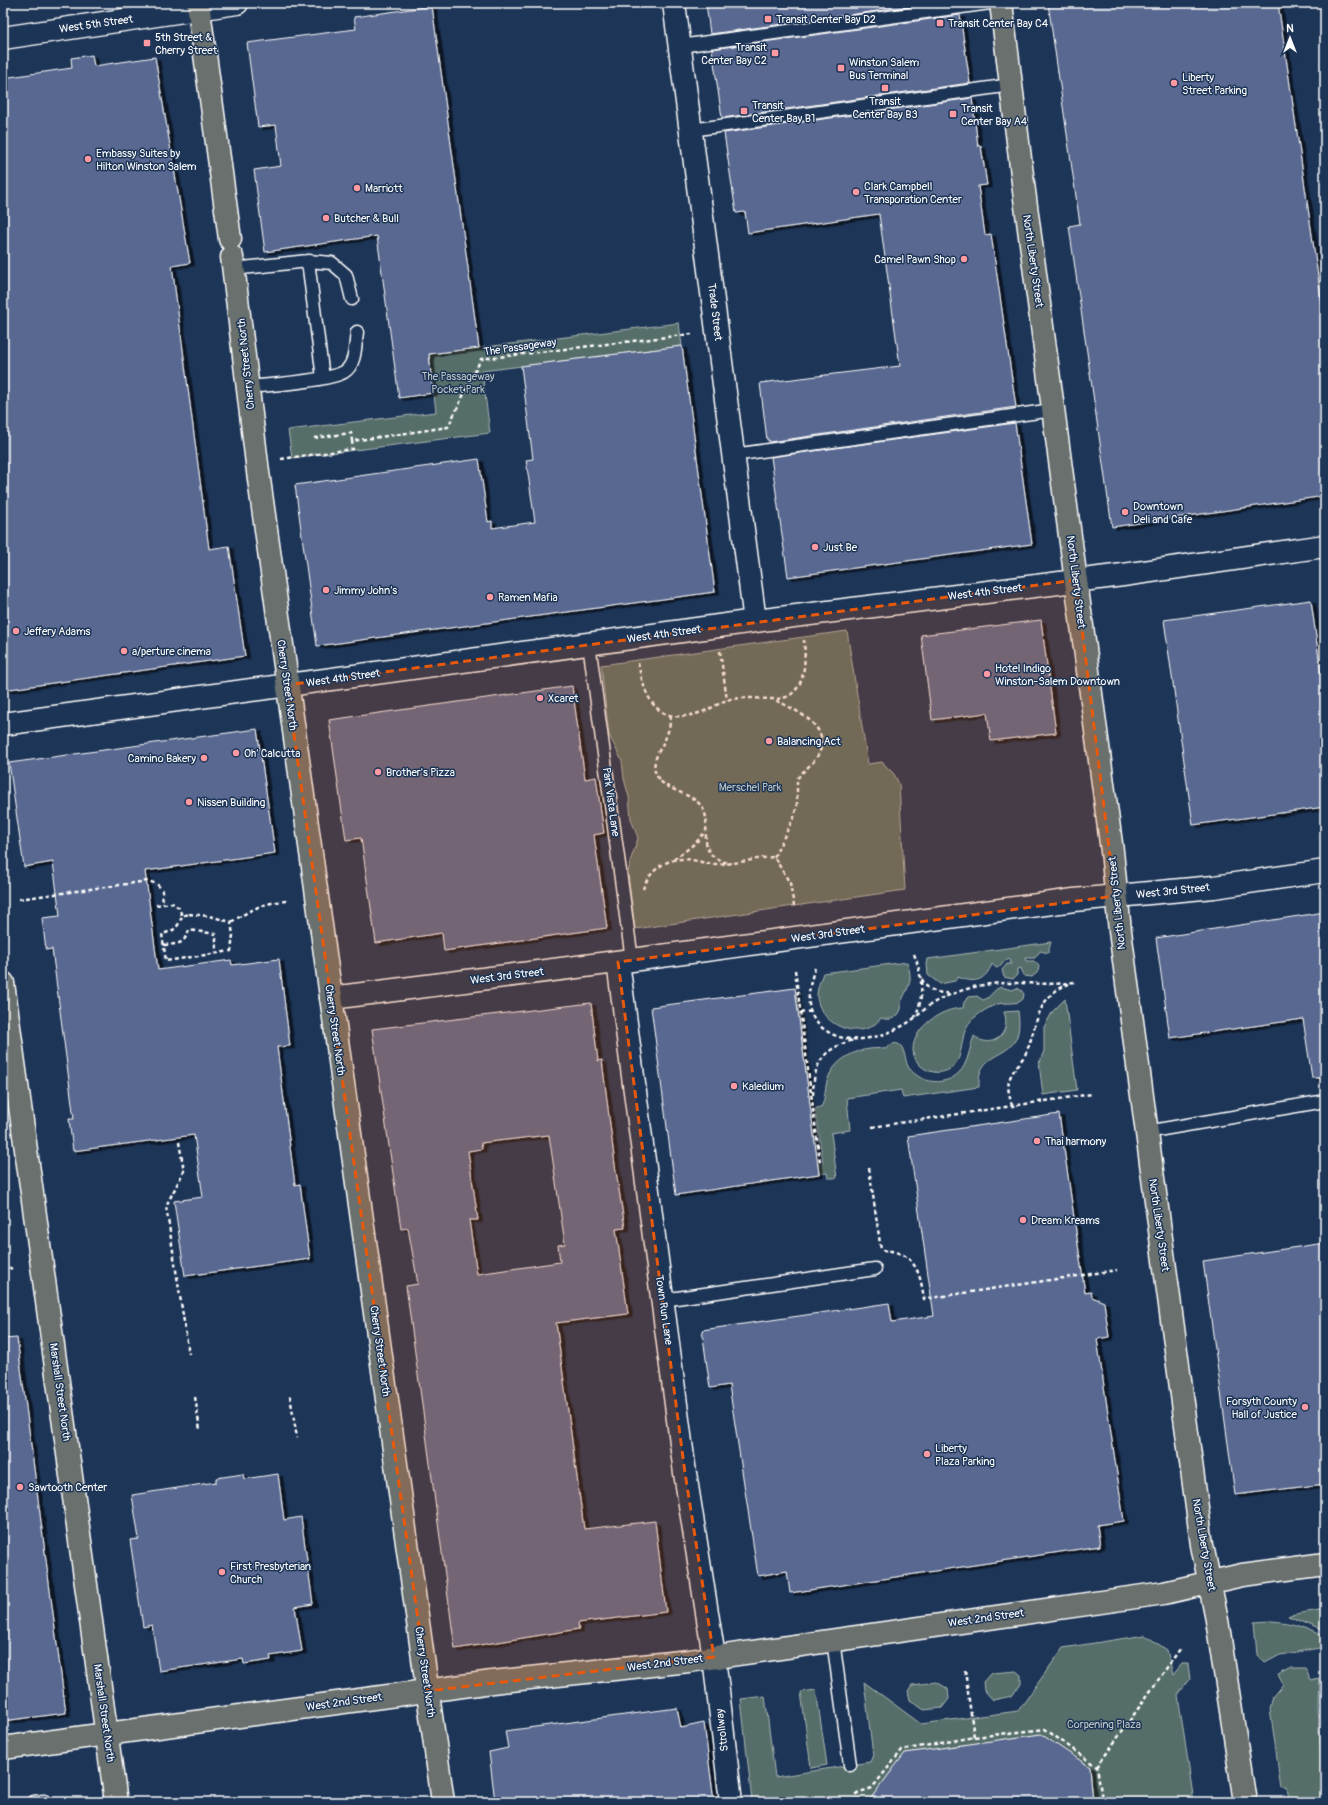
<svg xmlns="http://www.w3.org/2000/svg" width="1328" height="1805" font-family="Pangolin,sans-serif">
<style>
.green{fill:#566e6a;stroke:#aab6b4}
.building{fill:#596890;stroke:#fff;fill-rule:evenodd;filter:url(#shadow)}
.lines{fill:none;stroke-linecap:round;stroke-linejoin:round}
.lane-casing{stroke:#fff;stroke-width:15}
.street-casing{stroke:#fff;stroke-width:25}
.secondary-casing{stroke:#fff;stroke-width:25}
.primary-casing{stroke:#fff;stroke-width:25}
.path{stroke:#fff;stroke-width:2.5;stroke-dasharray:4 3;stroke-linecap:butt}
.lane{stroke:#1d3557;stroke-width:12}
.street{stroke:#1d3557;stroke-width:22}
.secondary{stroke:#1d3557;stroke-width:22}
.primary{stroke:#6b706d;stroke-width:22}
.marked{fill:#e8590c;fill-opacity:0.2;stroke:#e8590c;stroke-width:3;stroke-dasharray:8 5;stroke-linejoin:round}
.poi-dot{fill:#ff9aa2;stroke:#1d3557;stroke-width:1.5}
.labels{text-anchor:middle;dominant-baseline:central;stroke-width:3;stroke-linejoin:round;paint-order:stroke}
.poi-label{font-size:11px;fill:#fff;stroke:#1d3557;text-anchor:start}
.street-label{font-size:11px;fill:#fff;stroke:#1d3557}
.park-label{font-size:11px;fill:#bbc5c3;stroke:#1d3557}
</style>
<defs>
<filter id="shadow"><feDropShadow dx="4.5" dy="2.5" stdDeviation="0" flood-color="#0009"/></filter>
</defs>
<rect width="100%" height="100%" fill="#1d3557"/>
<filter id="ink" filterUnits="userSpaceOnUse"><feTurbulence type="fractalNoise" baseFrequency=".025" numOctaves="2"/><feDisplacementMap in="SourceGraphic" scale="8" xChannelSelector="R" yChannelSelector="G"/><feConvolveMatrix kernelMatrix="1 2 1 2 8 2 1 2 1" color-interpolation-filters="sRGB"/></filter>
<g filter="url(#ink)">
<path class="green" d="M 679,323 L 682,346 L 482,371 L 490,433 L 292,458 L 288,430 L 436,412 L 429,354 Z
M 847,631 L 868,764 L 882,762 L 894,774 L 899,784 L 905,890 L 635,929 L 628,873 L 630,862 L 638,838 L 631,819 L 629,797 L 624,779 L 622,761 L 609,735 L 601,665 Z
M 1051,942 L 1048,953 L 1040,951 L 1035,958 L 1025,958 L 1026,961 L 1034,961 L 1039,966 L 1038,972 L 1032,977 L 1024,976 L 1021,968 L 1017,969 L 1017,975 L 1013,979 L 1004,977 L 1002,970 L 1007,964 L 1011,964 L 1010,959 L 1003,962 L 999,967 L 996,968 L 992,964 C 985,981 975,984 958,977 L 955,981 L 940,984 L 928,975 L 927,964 L 928,959 Z
M 907,962 C 913,980 910,984 902,1000 C 900,1003 902,1006 901,1009 C 898,1019 889,1021 881,1018 C 862,1043 820,1026 817,997 C 817,989 820,981 823,973 Z
M 1001,987 L 1012,990 L 1017,988 L 1021,990 L 1024,994 L 1023,999 C 1018,1005 1006,1002 998,1004 C 989,1007 981,1012 974,1018 C 957,1031 967,1058 950,1069 C 935,1078 914,1068 913,1050 C 913,1027 942,1008 963,1008 L 964,1002 L 969,997 L 977,996 L 983,1000 C 991,998 992,990 1001,987 Z
M 1065,999 L 1077,1090 L 1043,1095 L 1039,1063 L 1044,1051 L 1044,1027 L 1053,1011 Z
M 1018,1011 C 1027,1067 976,1042 979,1087 L 903,1098 L 901,1090 L 847,1098 L 850,1130 L 831,1133 L 837,1178 L 828,1178 L 827,1173 L 819,1174 L 818,1164 L 823,1163 L 815,1109 L 822,1106 C 825,1098 825,1089 827,1081 C 835,1056 862,1046 886,1049 L 888,1046 C 891,1044 896,1042 900,1045 C 905,1049 905,1062 909,1068 C 923,1086 952,1087 964,1066 C 969,1057 970,1046 974,1036 C 992,1051 1012,1033 1004,1012 Z
M 1325,1609 L 1325,1631 L 1288,1616 L 1290,1615 Z
M 1271,1621 C 1291,1622 1308,1628 1325,1637 L 1325,1647 L 1280,1655 L 1265,1663 L 1257,1655 L 1254,1622 Z
M 1145,1635 L 1167,1650 L 1173,1675 L 1182,1664 L 1188,1664 L 1190,1679 L 1178,1695 L 1194,1802 L 752,1802 L 741,1699 L 765,1696 L 775,1777 L 870,1762 L 873,1755 L 864,1682 L 921,1724 L 1018,1711 L 1063,1648 Z
M 1292,1668 L 1306,1668 L 1309,1672 L 1311,1680 L 1319,1678 L 1318,1707 L 1320,1742 L 1325,1769 L 1325,1802 L 1289,1802 L 1287,1788 L 1281,1788 L 1270,1709 L 1273,1696 L 1283,1684 L 1278,1675 Z
M 1016,1671 L 1021,1675 L 1021,1683 L 1012,1696 L 993,1700 L 984,1690 L 983,1682 L 991,1673 Z
M 937,1682 L 948,1689 L 949,1699 L 942,1708 L 924,1710 L 910,1700 L 908,1691 L 912,1685 Z
M 816,1690 L 827,1765 L 811,1768 L 801,1692 Z"/>
<path class="building" d="M 706,3 L 935,3 L 710,34 Z
M 1048,3 L 1278,3 L 1325,324 L 1325,496 L 1112,527 L 1069,226 L 1080,224 Z
M 432,6 L 479,348 L 429,354 L 433,393 L 399,398 L 377,236 L 265,252 L 254,170 L 281,166 L 276,125 L 258,127 L 247,43 L 356,29 L 354,17 Z
M 960,15 L 970,83 L 722,118 L 712,49 Z
M 92,55 L 94,66 L 155,57 L 190,263 L 172,266 L 209,549 L 229,546 L 245,656 L 3,690 L 3,78 L 72,68 L 71,58 Z
M 972,98 L 978,146 L 981,146 L 987,185 L 978,186 L 985,235 L 991,234 L 1016,407 L 769,442 L 769,440 L 767,440 L 760,383 L 900,366 L 879,214 L 748,233 L 745,212 L 736,213 L 724,133 Z
M 682,346 L 715,592 L 317,646 L 295,485 L 479,459 L 488,522 L 492,521 L 492,528 L 535,522 L 526,460 L 533,459 L 521,366 Z
M 1015,423 L 1032,544 L 788,577 L 771,457 Z
M 1311,600 L 1325,703 L 1325,807 L 1193,825 L 1164,620 Z
M 1041,620 L 1056,733 L 991,741 L 987,713 L 932,720 L 921,635 Z
M 572,686 L 585,779 L 596,777 L 604,833 L 594,835 L 607,928 L 444,951 L 442,933 L 376,943 L 361,838 L 346,840 L 329,720 Z
M 257,729 L 275,853 L 145,871 L 158,970 L 231,960 L 232,965 L 279,959 L 290,1046 L 277,1047 L 295,1185 L 300,1184 L 310,1259 L 185,1276 L 174,1201 L 203,1197 L 194,1135 L 73,1151 L 69,1119 L 74,1119 L 52,949 L 46,950 L 42,918 L 60,916 L 53,862 L 24,867 L 9,763 Z
M 1325,912 L 1325,1078 L 1312,1078 L 1303,1019 L 1170,1038 L 1156,938 Z
M 795,988 L 819,1174 L 676,1195 L 651,1007 Z
M 591,1003 L 598,1061 L 602,1060 L 615,1165 L 625,1228 L 616,1229 L 628,1314 L 556,1323 L 584,1529 L 655,1521 L 666,1612 L 578,1623 L 579,1629 L 455,1649 L 406,1286 L 418,1284 L 408,1228 L 401,1229 L 372,1029 ZM 549,1135 L 565,1244 L 558,1245 L 560,1262 L 477,1274 L 469,1220 L 478,1220 L 468,1151 L 482,1149 L 481,1143 Z
M 1059,1114 L 1085,1293 L 1091,1292 L 1092,1297 L 1104,1302 L 1109,1337 L 1097,1339 L 1124,1521 L 1097,1525 L 1100,1546 L 790,1593 L 787,1571 L 758,1576 L 729,1385 L 710,1388 L 702,1330 L 889,1303 L 892,1322 L 934,1316 L 908,1136 Z
M 1325,1243 L 1325,1484 L 1235,1495 L 1203,1261 Z
M 17,1338 L 66,1713 L 3,1721 L 3,1339 Z
M 243,1474 L 244,1479 L 278,1474 L 284,1520 L 301,1517 L 313,1604 L 295,1607 L 302,1651 L 270,1656 L 271,1660 L 244,1664 L 243,1659 L 159,1671 L 152,1625 L 143,1627 L 130,1540 L 139,1539 L 132,1495 L 216,1482 L 216,1478 Z
M 677,1708 L 681,1728 L 704,1723 L 714,1802 L 495,1802 L 489,1752 L 508,1748 L 505,1731 Z
M 1041,1734 L 1090,1767 L 1093,1802 L 868,1802 L 905,1753 Z"/>
<g class="lines">
<g class="lane-casing">
<path id="lane" d="M 680,46 L 990,3
M 691,130 L 1011,85
M 308,261 L 323,378
M 234,269 L 308,261 L 332,263 L 346,275 L 352,299
M 248,387 C 268,385 328,381 344,372 C 356,365 355,345 357,332
M 733,455 L 1053,410
M 589,644 L 632,960
M 1146,1132 L 1325,1101
M 663,1300 L 875,1269
M 833,1640 L 850,1765
M 34,1802 L 44,1801 L 44,1802"/>
</g>
<g class="street-casing">
<path id="street" d="M 618,962 L 685,1473 L 714,1657 L 731,1802"/>
</g>
<g class="secondary-casing">
<path id="secondary" d="M 674,3 L 755,621
M 3,38 L 237,3
M 3,724 L 755,621 L 1123,575 L 1325,546
M 331,998 L 632,960 L 1074,900 L 1214,887 L 1325,871"/>
</g>
<g class="primary-casing">
<path id="primary" d="M 198,3 L 230,239
M 1001,3 L 1024,191 L 1112,851 L 1120,931 L 1202,1545 L 1217,1620 L 1245,1802
M 232,257 L 258,472 L 443,1802
M 3,983 L 116,1802
M 3,1748 L 492,1682 L 689,1661 L 1164,1593 L 1242,1575 L 1325,1564"/>
</g>
<path class="path" d="M 314,438 L 351,433 L 352,441
M 281,459 L 353,449 L 352,441 L 448,427 L 481,359 L 692,334
M 720,651 L 727,700
M 638,663 C 646,701 657,727 702,712 C 711,709 719,703 727,700 C 743,696 758,699 773,699 C 806,700 806,664 804,640
M 671,716 C 670,723 669,730 666,737 C 662,747 652,759 655,771 C 660,792 690,790 702,807 C 715,827 691,852 727,863
M 774,857 L 794,817 L 797,806 L 797,779 C 803,770 815,763 819,753 C 832,726 794,709 775,700
M 674,859 C 685,851 698,843 705,831
M 643,889 C 649,871 666,858 685,859 C 696,860 706,864 716,864 C 735,865 754,858 774,857 L 790,883 L 794,906
M 19,899 L 148,881 L 157,884 L 162,890 L 163,904
M 156,905 L 172,903 L 179,908 L 182,916
M 189,914 L 209,916 L 231,922 L 233,935 L 231,951 L 166,961 L 162,934 C 174,931 178,928 182,916 Z
M 231,922 C 251,910 263,902 288,901
M 164,945 C 178,944 184,945 189,930 L 216,934 L 216,953
M 914,954 C 922,974 925,996 915,1017
M 815,968 C 809,985 803,1010 819,1025 C 844,1049 882,1039 909,1022 C 917,1017 923,1010 930,1005 C 944,996 962,990 978,986 C 1010,979 1043,987 1075,982
M 795,970 L 820,1162
M 922,979 C 926,991 940,994 951,993
M 800,1013 L 811,1011
M 813,1095 C 813,1064 823,1048 854,1040
M 1012,1106 C 1010,1098 1007,1089 1009,1081 C 1011,1072 1020,1063 1025,1055 C 1038,1027 1035,996 1069,984
M 872,1127 L 1092,1094
M 179,1142 L 184,1171 L 166,1206 L 189,1354
M 869,1168 L 881,1250 C 914,1251 920,1270 924,1299 L 1117,1270
M 3,1264 L 12,1269
M 290,1396 L 297,1438
M 195,1397 L 200,1430
M 965,1670 L 974,1737
M 1323,1673 L 1321,1716 L 1325,1754
M 1097,1767 L 1180,1649
M 858,1802 L 857,1793 L 872,1788 L 902,1750 L 974,1737 L 1045,1729 L 1097,1767 L 1102,1799 L 1100,1802"/>
<use href="#lane" class="lane"/>
<use href="#street" class="street"/>
<use href="#secondary" class="secondary"/>
<use href="#primary" class="primary"/>
</g>
</g>
<path class="marked" d="M 1076,580 L 1115,896 L 618,962 L 685,1473 L 714,1657 L 428,1691 L 287,685 Z"/>
<g class="poi-dot">
<rect x="764" y="15" width="8" height="8" rx="2"/>
<rect x="936" y="19" width="8" height="8" rx="2"/>
<rect x="143" y="39" width="8" height="8" rx="2"/>
<rect x="771" y="49" width="8" height="8" rx="2"/>
<rect x="837" y="64" width="8" height="8" rx="2"/>
<circle cx="1174" cy="83" r="4"/>
<rect x="881" y="84" width="8" height="8" rx="2"/>
<rect x="740" y="107" width="8" height="8" rx="2"/>
<rect x="949" y="110" width="8" height="8" rx="2"/>
<circle cx="88" cy="159" r="4"/>
<circle cx="357" cy="188" r="4"/>
<circle cx="856" cy="192" r="4"/>
<circle cx="326" cy="218" r="4"/>
<circle cx="964" cy="259" r="4"/>
<circle cx="1125" cy="512" r="4"/>
<circle cx="815" cy="547" r="4"/>
<circle cx="326" cy="590" r="4"/>
<circle cx="490" cy="597" r="4"/>
<circle cx="16" cy="631" r="4"/>
<circle cx="124" cy="651" r="4"/>
<circle cx="987" cy="674" r="4"/>
<circle cx="540" cy="698" r="4"/>
<circle cx="769" cy="741" r="4"/>
<circle cx="236" cy="753" r="4"/>
<circle cx="204" cy="758" r="4"/>
<circle cx="378" cy="772" r="4"/>
<circle cx="189" cy="802" r="4"/>
<circle cx="734" cy="1086" r="4"/>
<circle cx="1037" cy="1141" r="4"/>
<circle cx="1023" cy="1220" r="4"/>
<circle cx="1305" cy="1407" r="4"/>
<circle cx="927" cy="1454" r="4"/>
<circle cx="20" cy="1487" r="4"/>
<circle cx="222" cy="1572" r="4"/>
</g>
<g class="labels">
<g class="poi-label">
<text x="776" y="19">Transit Center Bay D2</text>
<text x="948" y="23">Transit Center Bay C4</text>
<text x="155" y="37">5th Street &amp;<tspan x="155" dy="13">Cherry Street</tspan></text>
<text x="767" y="47" text-anchor="end">Transit<tspan x="767" dy="13">Center Bay C2</tspan></text>
<text x="849" y="62">Winston Salem<tspan x="849" dy="13">Bus Terminal</tspan></text>
<text x="1182" y="77">Liberty<tspan x="1182" dy="13">Street Parking</tspan></text>
<text x="885" y="101" text-anchor="middle">Transit<tspan x="885" dy="13">Center Bay B3</tspan></text>
<text x="752" y="105">Transit<tspan x="752" dy="13">Center Bay B1</tspan></text>
<text x="961" y="108">Transit<tspan x="961" dy="13">Center Bay A4</tspan></text>
<text x="96" y="153">Embassy Suites by<tspan x="96" dy="13">Hilton Winston Salem</tspan></text>
<text x="864" y="186">Clark Campbell<tspan x="864" dy="13">Transporation Center</tspan></text>
<text x="365" y="188">Marriott</text>
<text x="334" y="218">Butcher &amp; Bull</text>
<text x="956" y="259" text-anchor="end">Camel Pawn Shop</text>
<text x="1133" y="506">Downtown<tspan x="1133" dy="13">Deli and Cafe</tspan></text>
<text x="823" y="547">Just Be</text>
<text x="334" y="590">Jimmy John's</text>
<text x="498" y="597">Ramen Mafia</text>
<text x="24" y="631">Jeffery Adams</text>
<text x="132" y="651">a/perture cinema</text>
<text x="995" y="668">Hotel Indigo<tspan x="995" dy="13">Winston-Salem Downtown</tspan></text>
<text x="548" y="698">Xcaret</text>
<text x="777" y="741">Balancing Act</text>
<text x="244" y="753">Oh' Calcutta</text>
<text x="196" y="758" text-anchor="end">Camino Bakery</text>
<text x="386" y="772">Brother's Pizza</text>
<text x="197" y="802">Nissen Building</text>
<text x="742" y="1086">Kaledium</text>
<text x="1045" y="1141">Thai harmony</text>
<text x="1031" y="1220">Dream Kreams</text>
<text x="1297" y="1401" text-anchor="end">Forsyth County<tspan x="1297" dy="13">Hall of Justice</tspan></text>
<text x="935" y="1448">Liberty<tspan x="935" dy="13">Plaza Parking</tspan></text>
<text x="28" y="1487">Sawtooth Center</text>
<text x="230" y="1566">First Presbyterian<tspan x="230" dy="13">Church</tspan></text>
</g>
<g class="street-label">
<text transform="translate(96 24) rotate(-8)">West 5th Street</text>
<text transform="translate(1033 261) rotate(82)">North Liberty Street</text>
<text transform="translate(715 312) rotate(83)">Trade Street</text>
<text transform="translate(520 347) rotate(-8)">The Passageway</text>
<text transform="translate(246 364) rotate(-96)">Cherry Street North</text>
<text transform="translate(1076 582) rotate(83)">North Liberty Street</text>
<text transform="translate(985 592) rotate(-7)">West 4th Street</text>
<text transform="translate(664 634) rotate(-8)">West 4th Street</text>
<text transform="translate(343 678) rotate(-8)">West 4th Street</text>
<text transform="translate(287 685) rotate(82)">Cherry Street North</text>
<text transform="translate(611 802) rotate(82)">Park Vista Lane</text>
<text transform="translate(1173 891) rotate(-6)">West 3rd Street</text>
<text transform="translate(1117 903) rotate(-96)">North Liberty Street</text>
<text transform="translate(828 934) rotate(-8)">West 3rd Street</text>
<text transform="translate(507 976) rotate(-7)">West 3rd Street</text>
<text transform="translate(335 1030) rotate(82)">Cherry Street North</text>
<text transform="translate(1159 1225) rotate(82)">North Liberty Street</text>
<text transform="translate(664 1310) rotate(82)">Town Run Lane</text>
<text transform="translate(380 1351) rotate(82)">Cherry Street North</text>
<text transform="translate(60 1392) rotate(82)">Marshall Street North</text>
<text transform="translate(1204 1545) rotate(80)">North Liberty Street</text>
<text transform="translate(986 1618) rotate(-8)">West 2nd Street</text>
<text transform="translate(665 1663) rotate(-7)">West 2nd Street</text>
<text transform="translate(425 1672) rotate(82)">Cherry Street North</text>
<text transform="translate(344 1702) rotate(-8)">West 2nd Street</text>
<text transform="translate(104 1713) rotate(82)">Marshall Street North</text>
<text transform="translate(722 1730) rotate(-97)">Strollway</text>
</g>
<g class="park-label">
<text x="458" y="376">The Passageway<tspan x="458" dy="13">Pocket Park</tspan></text>
<text x="750" y="787">Merschel Park</text>
<text x="1104" y="1724">Corpening Plaza</text>
</g>
</g>
<rect width="1328" height="1805" fill="none" stroke="#1d3557" stroke-width="16"/>
<rect x="8" y="8" width="1312" height="1789" fill="none" stroke="#fff" stroke-width="1.5" filter="url(#ink)"/>
<g transform="translate(1290 38)" stroke="#1d3557" stroke-width="3" paint-order="stroke">
<path d="M0-3L7 15L0 10L-7 15Z" fill="#ffffff"/>
<text y="-6" font-size="11" font-weight="bold" text-anchor="middle" fill="#ffffff">N</text>
</g>
</svg>
